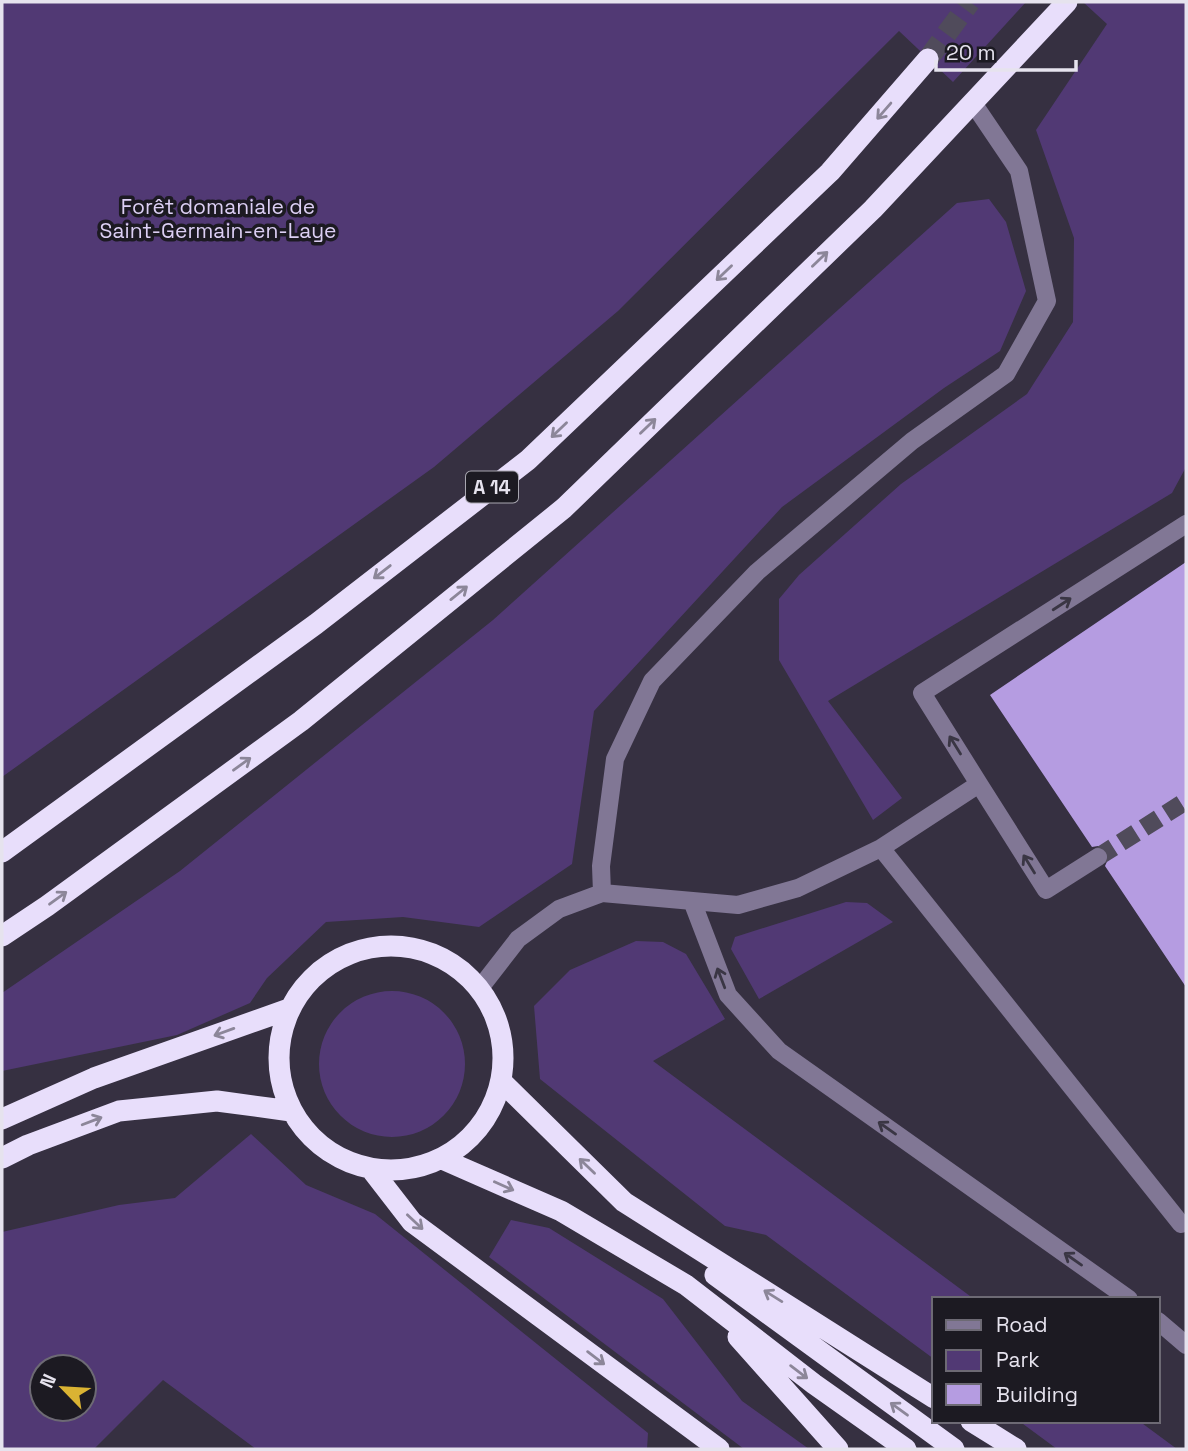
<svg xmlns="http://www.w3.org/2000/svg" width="1188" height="1451" font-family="'Space Grotesk',sans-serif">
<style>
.green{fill:#513974;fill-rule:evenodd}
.building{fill:#b59ce1}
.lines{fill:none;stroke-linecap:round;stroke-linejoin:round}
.minor-tunnel{stroke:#504b5b;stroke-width:18;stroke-dasharray:18 9;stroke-linecap:butt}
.highway-tunnel{stroke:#504b5b;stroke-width:21;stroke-dasharray:21 10;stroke-linecap:butt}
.minor{stroke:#817795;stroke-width:18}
.highway{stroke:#e8defb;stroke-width:21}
.oneway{stroke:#8c8699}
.oneway2{stroke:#3a3644}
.labels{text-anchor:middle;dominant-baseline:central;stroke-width:7;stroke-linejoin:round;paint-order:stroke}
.shield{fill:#1c1a22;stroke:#a9a7b1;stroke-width:2}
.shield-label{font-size:19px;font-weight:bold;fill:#e6e3ee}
.park-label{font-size:21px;fill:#dccff4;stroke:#1c1a22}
</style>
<rect width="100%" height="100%" fill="#363041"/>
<path class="green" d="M 2,2 L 1026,2 L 953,82 L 899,31 L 618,311 L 434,467 L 2,777 Z
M 1083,2 L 1186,2 L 1186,467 L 1172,493 L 828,701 L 902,798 L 873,820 L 779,660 L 779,599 L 799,575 L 901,484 L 1027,394 L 1073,322 L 1074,238 L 1036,130 L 1107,24 Z
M 989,199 L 1006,222 L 1026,291 L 1000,351 L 944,388 L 782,507 L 594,711 L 572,864 L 479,927 L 403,917 L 326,922 L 267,978 L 250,1003 L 177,1035 L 2,1071 L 2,993 L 180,871 L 493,620 L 957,203 Z
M 846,902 L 867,903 L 893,922 L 759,999 L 731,949 L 735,937 Z
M 636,941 L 663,942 L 686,954 L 725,1019 L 653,1061 L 974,1299 L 934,1299 L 934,1359 L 766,1235 L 725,1226 L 540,1079 L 534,1006 L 570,970 Z
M319 1064a73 73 0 1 1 146 0a73 73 0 1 1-146 0Z
M 251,1134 L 306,1185 L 375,1214 L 648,1433 L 647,1449 L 256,1449 L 163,1380 L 94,1449 L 2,1449 L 2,1232 L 119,1205 L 175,1198 ZM 42,1367 L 84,1367 L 84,1409 L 42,1409 Z
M 511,1220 L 549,1228 L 663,1299 L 742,1401 L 809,1449 L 744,1449 L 489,1257 Z
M 1019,1421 L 1139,1421 L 1177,1449 L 1057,1449 Z"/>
<path class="building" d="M 1186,562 L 1186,987 L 1105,866 L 1109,857 L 1107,850 L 1098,846 L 1092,847 L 990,695 Z"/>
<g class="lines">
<path class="minor-tunnel" d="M 1098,857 L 1186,801"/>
<path class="highway-tunnel" d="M 928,59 L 970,2"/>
<path class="minor" d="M 979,784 L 1046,890 L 1098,857
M 881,848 L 1181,1224
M 602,893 L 601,866 L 615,759 L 652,681 L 757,572 L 912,441 L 1006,374 L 1047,301 L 1019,171 L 973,103
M 692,901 L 728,995 L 779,1051 L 1129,1299
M 480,988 L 518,939 L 559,909 L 602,893 L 738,905 L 798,888 L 881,848 L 979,784 L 922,693 L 1186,524
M 1158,1321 L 1186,1345"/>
<path class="highway" d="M 2,852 L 316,624 L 528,460 L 830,172 L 928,59
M 2,936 L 47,906 L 301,721 L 564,508 L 873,209 L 1067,2
M279 1058a112 112 0 1 1 224 0a112 112 0 1 1-224 0Z
M 501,1081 L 624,1202 L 934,1398
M 2,1119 L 94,1078 L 289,1009
M 2,1158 L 28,1145 L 119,1111 L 217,1101 L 291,1111
M 442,1159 L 561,1211 L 686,1285 L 814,1384 L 906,1449
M 371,1169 L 412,1222 L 719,1449
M 715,1275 L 954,1449
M 738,1337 L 838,1449
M 971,1421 L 1016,1449"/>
</g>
<defs><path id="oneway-shaft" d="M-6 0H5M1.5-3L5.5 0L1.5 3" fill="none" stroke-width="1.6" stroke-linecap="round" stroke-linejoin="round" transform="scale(1.75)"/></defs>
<g class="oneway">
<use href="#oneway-shaft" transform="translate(884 111) rotate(131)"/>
<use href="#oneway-shaft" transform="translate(820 259) rotate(-44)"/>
<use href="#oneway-shaft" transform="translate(724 273) rotate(136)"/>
<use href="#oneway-shaft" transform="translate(648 426) rotate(-44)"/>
<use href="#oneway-shaft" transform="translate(559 430) rotate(136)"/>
<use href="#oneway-shaft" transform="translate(382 572) rotate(142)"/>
<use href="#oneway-shaft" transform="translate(459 593) rotate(-39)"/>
<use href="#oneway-shaft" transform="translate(242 764) rotate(-36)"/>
<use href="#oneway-shaft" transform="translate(58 898) rotate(-36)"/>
<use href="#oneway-shaft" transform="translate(224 1032) rotate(160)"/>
<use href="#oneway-shaft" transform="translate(92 1121) rotate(-21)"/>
<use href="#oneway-shaft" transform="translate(587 1166) rotate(-136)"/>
<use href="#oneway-shaft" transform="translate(504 1186) rotate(24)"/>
<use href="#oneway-shaft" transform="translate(415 1222) rotate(43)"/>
<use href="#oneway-shaft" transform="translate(773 1296) rotate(-148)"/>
<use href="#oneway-shaft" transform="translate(596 1358) rotate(37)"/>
<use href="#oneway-shaft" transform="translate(799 1372) rotate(37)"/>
<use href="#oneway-shaft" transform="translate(899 1409) rotate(-144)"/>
</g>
<g class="oneway2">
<use href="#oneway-shaft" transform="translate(1062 604) rotate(-33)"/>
<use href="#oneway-shaft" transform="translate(955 745) rotate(-122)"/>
<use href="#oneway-shaft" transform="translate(1029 864) rotate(-122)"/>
<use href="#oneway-shaft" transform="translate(721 978) rotate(-111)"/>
<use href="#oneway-shaft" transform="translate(887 1128) rotate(-145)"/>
<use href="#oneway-shaft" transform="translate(1073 1259) rotate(-145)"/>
</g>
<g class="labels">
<rect class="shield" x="466" y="471.5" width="52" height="31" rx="5"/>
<g class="shield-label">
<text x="492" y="487">A 14</text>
</g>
<g class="park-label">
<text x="218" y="206">Forêt domaniale de<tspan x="218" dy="24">Saint-Germain-en-Laye</tspan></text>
</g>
</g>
<rect width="1188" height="1451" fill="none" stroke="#e6e3ee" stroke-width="7"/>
<rect x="932" y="1297" width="228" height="126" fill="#1c1a22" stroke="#6d6a74" stroke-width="2"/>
<rect x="946" y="1320" width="35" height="10" fill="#817795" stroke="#6d6a74" stroke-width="2"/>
<text x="996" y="1332" font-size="21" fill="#e6e3ee">Road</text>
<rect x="946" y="1350" width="35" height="21" fill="#513974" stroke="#6d6a74" stroke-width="2"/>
<text x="996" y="1367" font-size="21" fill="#e6e3ee">Park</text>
<rect x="946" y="1384" width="35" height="21" fill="#b59ce1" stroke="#6d6a74" stroke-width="2"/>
<text x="996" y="1402" font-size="21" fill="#e6e3ee">Building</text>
<g transform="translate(63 1388) rotate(295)"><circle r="33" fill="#1c1a22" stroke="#6d6a74" stroke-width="2"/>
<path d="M0-5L12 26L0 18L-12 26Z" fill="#dab333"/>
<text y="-10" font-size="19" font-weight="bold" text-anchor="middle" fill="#e6e3ee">N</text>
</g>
<path d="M936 60v10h140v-10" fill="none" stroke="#e6e3ee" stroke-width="3.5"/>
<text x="946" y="60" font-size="21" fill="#e6e3ee" stroke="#1c1a22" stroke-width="5" paint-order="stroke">20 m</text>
</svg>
